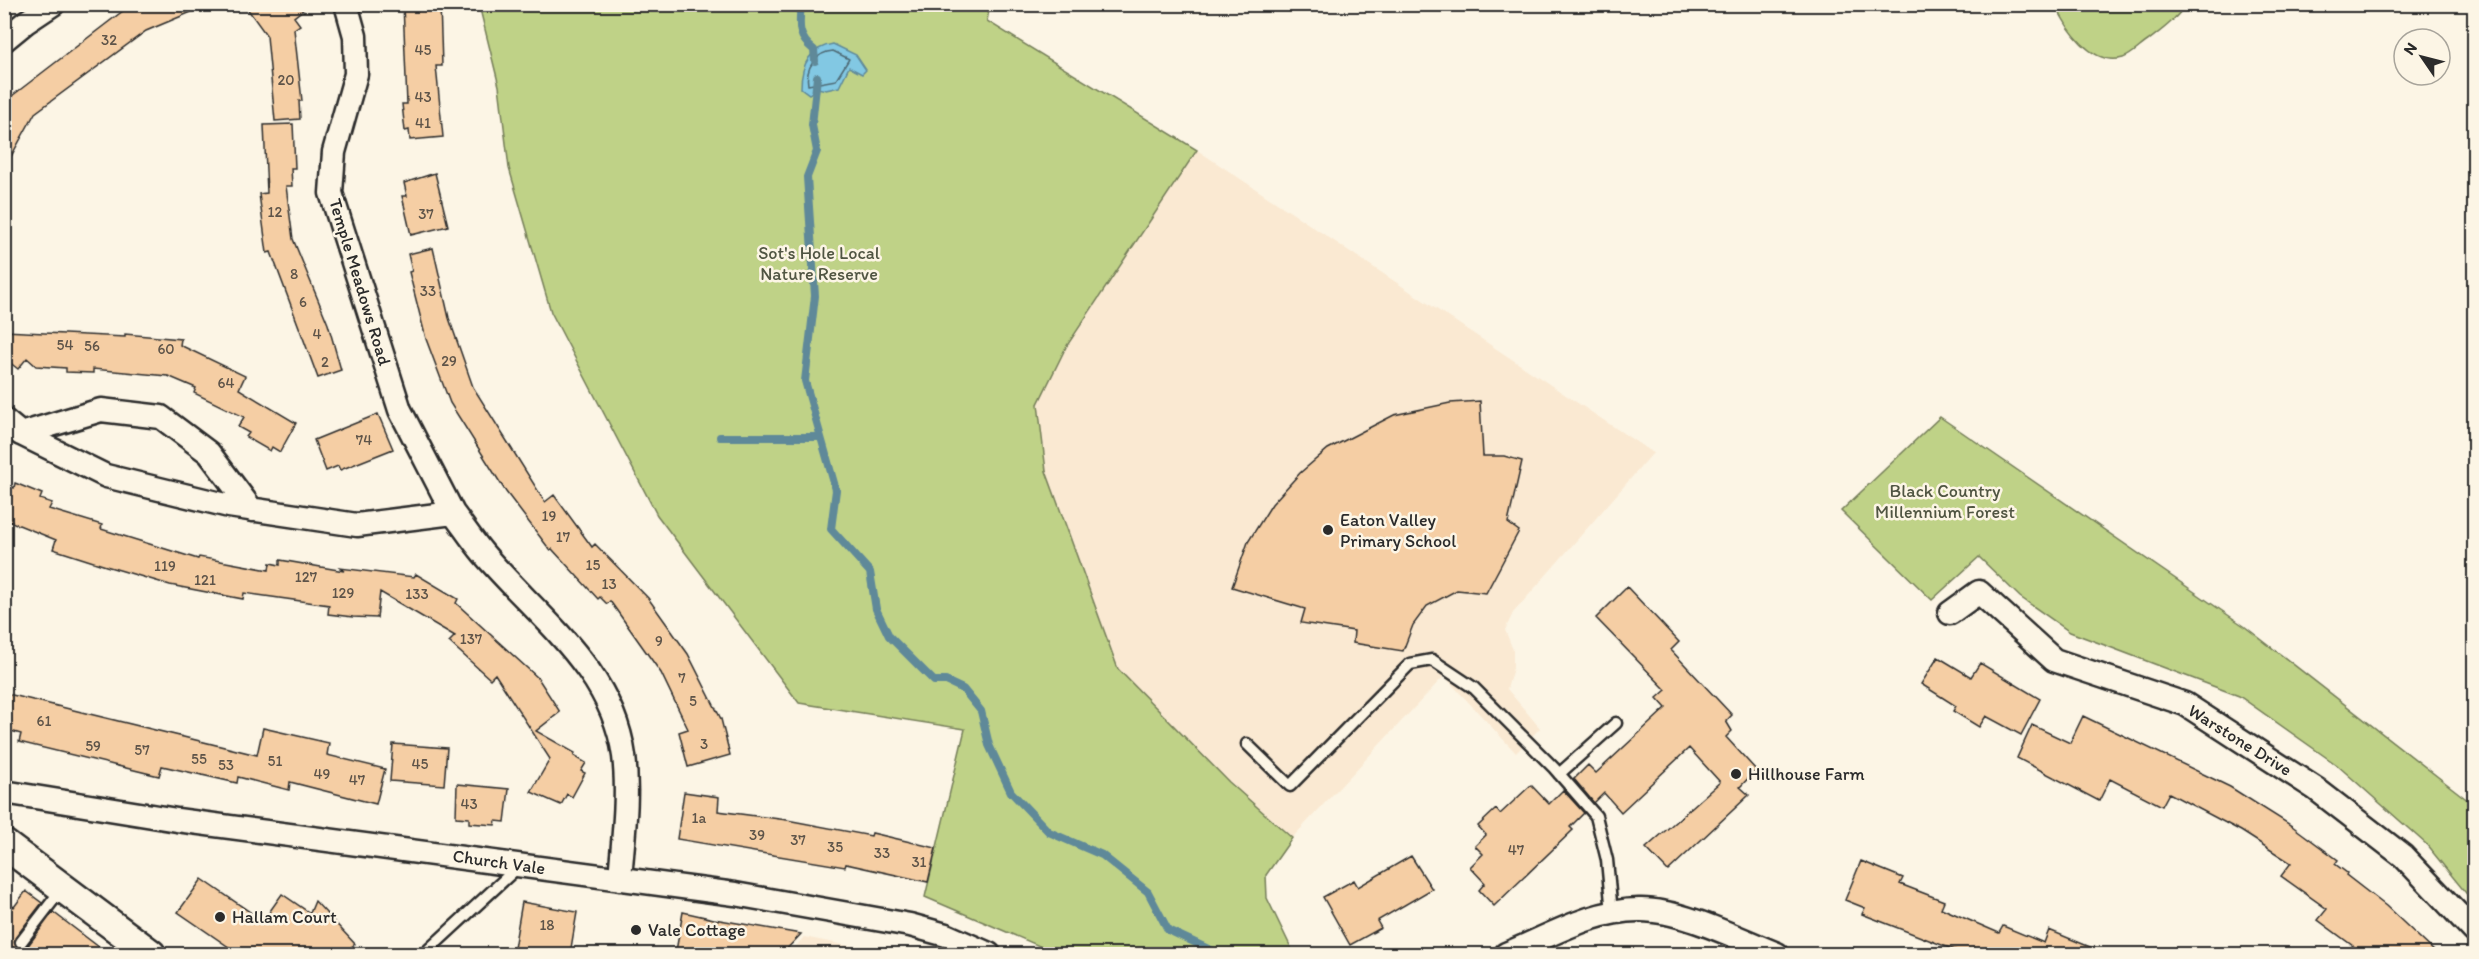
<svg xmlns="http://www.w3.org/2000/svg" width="2479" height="959" font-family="Itim,sans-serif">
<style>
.built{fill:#fae9d2}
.green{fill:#bfd287;stroke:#757e59;stroke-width:1.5}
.water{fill:#82c8e3;stroke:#5f8999;stroke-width:1.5}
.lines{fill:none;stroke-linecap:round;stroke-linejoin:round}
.shore{stroke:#4e6a75;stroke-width:1.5}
.stream{stroke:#5f8999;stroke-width:8}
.building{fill:#f5cea4;stroke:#2b2b2b;stroke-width:1.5}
.service-casing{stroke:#2b2b2b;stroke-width:15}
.minor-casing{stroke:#2b2b2b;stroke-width:27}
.tertiary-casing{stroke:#2b2b2b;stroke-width:33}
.service{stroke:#fcf5e5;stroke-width:10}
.minor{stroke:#fcf5e5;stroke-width:22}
.tertiary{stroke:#fcf5e5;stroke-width:28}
.poi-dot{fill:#2b2b2b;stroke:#fcf5e5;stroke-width:2}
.labels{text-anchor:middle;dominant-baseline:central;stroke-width:5;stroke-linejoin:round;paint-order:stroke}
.number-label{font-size:15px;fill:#5e5449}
.park-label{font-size:18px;fill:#505542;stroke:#fcf5e5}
.street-label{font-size:18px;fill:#2b2b2b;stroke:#fcf5e5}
.poi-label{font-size:18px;fill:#2b2b2b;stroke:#fcf5e5;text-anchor:start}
</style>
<rect width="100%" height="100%" fill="#fcf5e5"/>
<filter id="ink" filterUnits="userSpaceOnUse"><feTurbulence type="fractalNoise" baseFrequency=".0167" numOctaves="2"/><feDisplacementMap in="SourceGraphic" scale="12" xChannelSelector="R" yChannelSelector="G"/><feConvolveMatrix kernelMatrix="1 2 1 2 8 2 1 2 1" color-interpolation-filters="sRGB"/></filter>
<g filter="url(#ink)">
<path class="built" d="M 1197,150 L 1653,453 L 1513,613 L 1505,630 L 1513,650 L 1513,668 L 1507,689 L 1540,728 L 1516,753 L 1444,676 L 1292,838 L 1229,782 L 1118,669 L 1046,471 L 1038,404 L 1066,347 Z
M 804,937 L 890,954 L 789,954 Z"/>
<path class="green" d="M 479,5 L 990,5 L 987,21 L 1197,150 L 1066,347 L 1038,404 L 1046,471 L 1118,669 L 1229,782 L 1292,838 L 1266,875 L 1267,898 L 1294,954 L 1058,954 L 925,897 L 965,729 L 799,703 L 657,515 L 551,312 L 509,168 L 499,86 Z
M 2056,5 L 2185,5 C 2176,20 2163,29 2149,40 C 2141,45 2131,56 2123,58 C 2092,67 2066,28 2056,5 Z
M 1940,417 L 2244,626 L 2474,805 L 2474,903 L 2426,844 L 2337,765 L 2239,696 L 2070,632 L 2020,597 L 1979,557 L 1932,600 L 1841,511 Z"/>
<path class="water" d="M 833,44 L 856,55 L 866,70 L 862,74 L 849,67 L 839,87 L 826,90 L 818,88 L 809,94 L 801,88 C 801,65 809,48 833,44 Z"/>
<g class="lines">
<path class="shore" d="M 833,51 L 849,59 L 836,80 L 808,85 C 805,68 816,52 833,51 Z"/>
<path class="stream" d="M 801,4 C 799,25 797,37 814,50 L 815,61
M 817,77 L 812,125 L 817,151 L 807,177 L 815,296 L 805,381 L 836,490 L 831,529 L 870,572 L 876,609 L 889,636 L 934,681 L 946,681 L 963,689 L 981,711 L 989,745 L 1011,792 L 1049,832 L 1102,855 L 1148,892 L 1168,930 L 1215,952 L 1215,954
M 720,437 L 820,437"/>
</g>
<path class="building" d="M 132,4 L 208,5 L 146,31 L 35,113 L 4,169 L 4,102 Z
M 244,4 L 310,4 L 294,17 L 300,25 L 294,29 L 302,101 L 299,101 L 300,119 L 275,121 L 267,36 Z
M 403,4 L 440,4 L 442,66 L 436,66 L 443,137 L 410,140 L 409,130 L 405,131 L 402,104 L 407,104 Z
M 293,124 L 295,168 L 291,168 L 292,186 L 286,186 L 293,239 L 328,324 L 341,370 L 318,378 L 271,252 L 267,253 L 259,194 L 267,193 L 264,125 Z
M 435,173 L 448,226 L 411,235 L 402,196 L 407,196 L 404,183 Z
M 433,248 L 449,318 L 473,387 L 545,502 L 554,495 L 592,547 L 595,544 L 648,598 L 688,654 L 721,719 L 730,755 L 688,767 L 679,732 L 688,729 L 661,673 L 610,601 L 607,604 L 600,597 L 598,599 L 552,549 L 550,550 L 506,492 L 450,403 L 426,339 L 409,272 L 412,271 L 408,254 Z
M 4,331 L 125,337 L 125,334 L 181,339 L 180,345 L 245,376 L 239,389 L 296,423 L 280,452 L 272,447 L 270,451 L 246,437 L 249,433 L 238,427 L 244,417 L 194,393 L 196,388 L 168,376 L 93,369 L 93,373 L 66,372 L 66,368 L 36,366 L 27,358 L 18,369 L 4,358 Z
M 1480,401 L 1483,456 L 1504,456 L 1522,461 L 1508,523 L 1519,531 L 1486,593 L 1457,590 L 1427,606 L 1413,625 L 1403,651 L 1353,643 L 1354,631 L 1301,623 L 1305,609 L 1232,587 L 1248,542 L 1272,504 L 1300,473 L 1328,449 L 1394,415 L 1450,403 Z
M 378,414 L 393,449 L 340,470 L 338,466 L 326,471 L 314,440 Z
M 15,483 L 42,494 L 40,499 L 52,503 L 49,509 L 102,525 L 101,529 L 198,559 L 199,557 L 269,570 L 270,563 L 280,565 L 280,560 L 344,571 L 340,568 L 414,577 L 416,574 L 458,599 L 456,603 L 538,678 L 560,712 L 536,731 L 575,753 L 574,756 L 586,763 L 581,771 L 585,773 L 572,797 L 567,794 L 561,805 L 531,792 L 550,759 L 495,674 L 490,679 L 449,642 L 455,636 L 380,592 L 377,618 L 353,617 L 328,614 L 329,605 L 244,593 L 243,599 L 170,585 L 106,566 L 53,549 L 56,540 L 4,519 L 4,484 L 14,488 Z
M 1627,587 L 1679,642 L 1671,650 L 1732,715 L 1726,721 L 1732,731 L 1726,737 L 1756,770 L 1740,787 L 1749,795 L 1668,871 L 1646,848 L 1720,782 L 1689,748 L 1621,812 L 1604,793 L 1594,803 L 1574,779 L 1588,765 L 1596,773 L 1666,708 L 1657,698 L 1666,690 L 1596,618 Z
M 1938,657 L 1971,677 L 1980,663 L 2040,699 L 2021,735 L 1986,716 L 1979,727 L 1953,711 L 1956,706 L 1921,684 Z
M 4,693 L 257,755 L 263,728 L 329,743 L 327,755 L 385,769 L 376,804 L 290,782 L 289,790 L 238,777 L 237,783 L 162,766 L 159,776 L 19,742 L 21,734 L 4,729 Z
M 2083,716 L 2230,787 L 2292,826 L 2338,860 L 2335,864 L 2347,873 L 2346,875 L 2386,906 L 2437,954 L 2364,954 L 2318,920 L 2327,909 L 2281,876 L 2291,863 L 2241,831 L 2169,793 L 2162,806 L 2110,779 L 2099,801 L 2017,758 L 2032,725 L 2070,743 Z
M 393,744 L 447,748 L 444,785 L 390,781 Z
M 457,784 L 509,789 L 505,822 L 496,821 L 495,825 L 469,823 L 469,818 L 456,817 Z
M 1531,785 L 1549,804 L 1563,790 L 1584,813 L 1570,827 L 1573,830 L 1494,906 L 1479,890 L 1485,883 L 1470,867 L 1483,854 L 1475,846 L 1486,835 L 1478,826 L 1496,809 L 1500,814 Z
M 684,792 L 719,797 L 718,811 L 787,820 L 871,836 L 872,833 L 936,848 L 928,882 L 846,864 L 845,867 L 677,839 Z
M 1411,856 L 1432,889 L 1377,921 L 1381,928 L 1350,945 L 1323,897 L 1354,880 L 1358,887 Z
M 1861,861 L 1903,878 L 1900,884 L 1944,901 L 1941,908 L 1999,933 L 2003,926 L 2044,943 L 2049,930 L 2107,954 L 1965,954 L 1862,914 L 1865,908 L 1845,900 Z
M 202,879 L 263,921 L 282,894 L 310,913 L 315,901 L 355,944 L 343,954 L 239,954 L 178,912 Z
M 26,891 L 42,903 L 15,938 L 16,948 L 21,949 L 27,947 L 53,912 L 108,954 L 4,954 L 4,900 L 14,907 Z
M 522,902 L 577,912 L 570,954 L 513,954 Z
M 683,912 L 714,919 L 801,934 L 782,954 L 692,954 L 676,951 Z"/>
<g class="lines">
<g class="service-casing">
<path id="service" d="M 1247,744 L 1290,786 L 1410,664 L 1432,660 L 1474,688 L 1554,768 L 1596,816 L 1607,860 L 1612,913
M 1559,774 L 1616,723
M 21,942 L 61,890
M 424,954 L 518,867"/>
</g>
<g class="minor-casing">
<path id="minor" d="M 4,40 L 26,22 L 53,4
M 4,420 L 21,434 L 106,476 L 229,506 L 357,525 L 453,513 L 400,410 L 331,193 L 334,152 L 356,74 L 355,36 L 346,4
M 21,434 L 101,410 L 161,417 L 209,453 L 252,510
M 453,513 C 463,526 472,540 483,553 C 536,616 612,668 624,756 C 629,797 623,838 620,879
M 1950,613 L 1979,592 L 2054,660 L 2185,704 L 2316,789 L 2403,856 L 2474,931
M 4,792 L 177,820 L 735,894 L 910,925 L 946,935 L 989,954
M 1506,954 C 1548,937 1594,909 1641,910 C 1682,910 1739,939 1777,954"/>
</g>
<g class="tertiary-casing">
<path id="tertiary" d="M 4,844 L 151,954"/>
</g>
<use href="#service" class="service"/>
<use href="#minor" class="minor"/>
<use href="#tertiary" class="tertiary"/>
</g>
</g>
<g class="poi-dot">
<circle cx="1328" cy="530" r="6"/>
<circle cx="1736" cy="774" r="6"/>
<circle cx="220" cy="917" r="6"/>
<circle cx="636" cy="930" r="6"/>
</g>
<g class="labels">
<g class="number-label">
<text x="109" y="40">32</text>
<text x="423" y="50">45</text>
<text x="286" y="80">20</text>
<text x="423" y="97">43</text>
<text x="423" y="123">41</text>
<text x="275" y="212">12</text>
<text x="426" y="214">37</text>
<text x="294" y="274">8</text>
<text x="428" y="291">33</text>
<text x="303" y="302">6</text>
<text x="317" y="334">4</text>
<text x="65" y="345">54</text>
<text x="92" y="346">56</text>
<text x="166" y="349">60</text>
<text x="449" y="361">29</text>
<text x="325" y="362">2</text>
<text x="226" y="383">64</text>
<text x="364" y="440">74</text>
<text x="549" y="516">19</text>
<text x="563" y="537">17</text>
<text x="593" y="565">15</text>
<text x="165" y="566">119</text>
<text x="306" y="577">127</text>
<text x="205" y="580">121</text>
<text x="609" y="584">13</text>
<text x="343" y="593">129</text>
<text x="417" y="594">133</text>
<text x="471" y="639">137</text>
<text x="659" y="641">9</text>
<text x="682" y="678">7</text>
<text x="693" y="701">5</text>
<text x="44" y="721">61</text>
<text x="704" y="744">3</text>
<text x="93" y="746">59</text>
<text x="142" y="750">57</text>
<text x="199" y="759">55</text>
<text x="275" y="761">51</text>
<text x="420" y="764">45</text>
<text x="226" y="765">53</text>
<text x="322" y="774">49</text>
<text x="357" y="780">47</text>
<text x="469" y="804">43</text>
<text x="699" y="818">1a</text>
<text x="757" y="835">39</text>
<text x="798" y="840">37</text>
<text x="835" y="847">35</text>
<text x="1516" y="850">47</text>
<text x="882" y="853">33</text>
<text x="919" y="862">31</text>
<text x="547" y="925">18</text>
</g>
<g class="park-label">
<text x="819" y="253">Sot's Hole Local<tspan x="819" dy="21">Nature Reserve</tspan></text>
<text x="1945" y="491">Black Country<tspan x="1945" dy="21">Millennium Forest</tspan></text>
</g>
<g class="street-label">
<text transform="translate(360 282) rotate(73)">Temple Meadows Road</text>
<text transform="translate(2240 740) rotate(32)">Warstone Drive</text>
<text transform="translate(499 862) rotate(8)">Church Vale</text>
</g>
<g class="poi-label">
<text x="1340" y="520">Eaton Valley<tspan x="1340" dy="21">Primary School</tspan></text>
<text x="1748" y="774">Hillhouse Farm</text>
<text x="232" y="917">Hallam Court</text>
<text x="648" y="930">Vale Cottage</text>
</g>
</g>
<rect width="2479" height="959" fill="none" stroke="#fcf5e5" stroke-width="24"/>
<rect x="12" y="12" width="2455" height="935" fill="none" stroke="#2b2b2b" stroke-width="2" filter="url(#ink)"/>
<g transform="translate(2422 57) rotate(305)"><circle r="28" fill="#fcf5e5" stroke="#a8a49b" stroke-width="1.5"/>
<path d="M0-4.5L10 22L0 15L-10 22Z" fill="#2b2b2b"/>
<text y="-9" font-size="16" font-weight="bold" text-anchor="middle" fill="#2b2b2b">N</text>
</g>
</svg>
